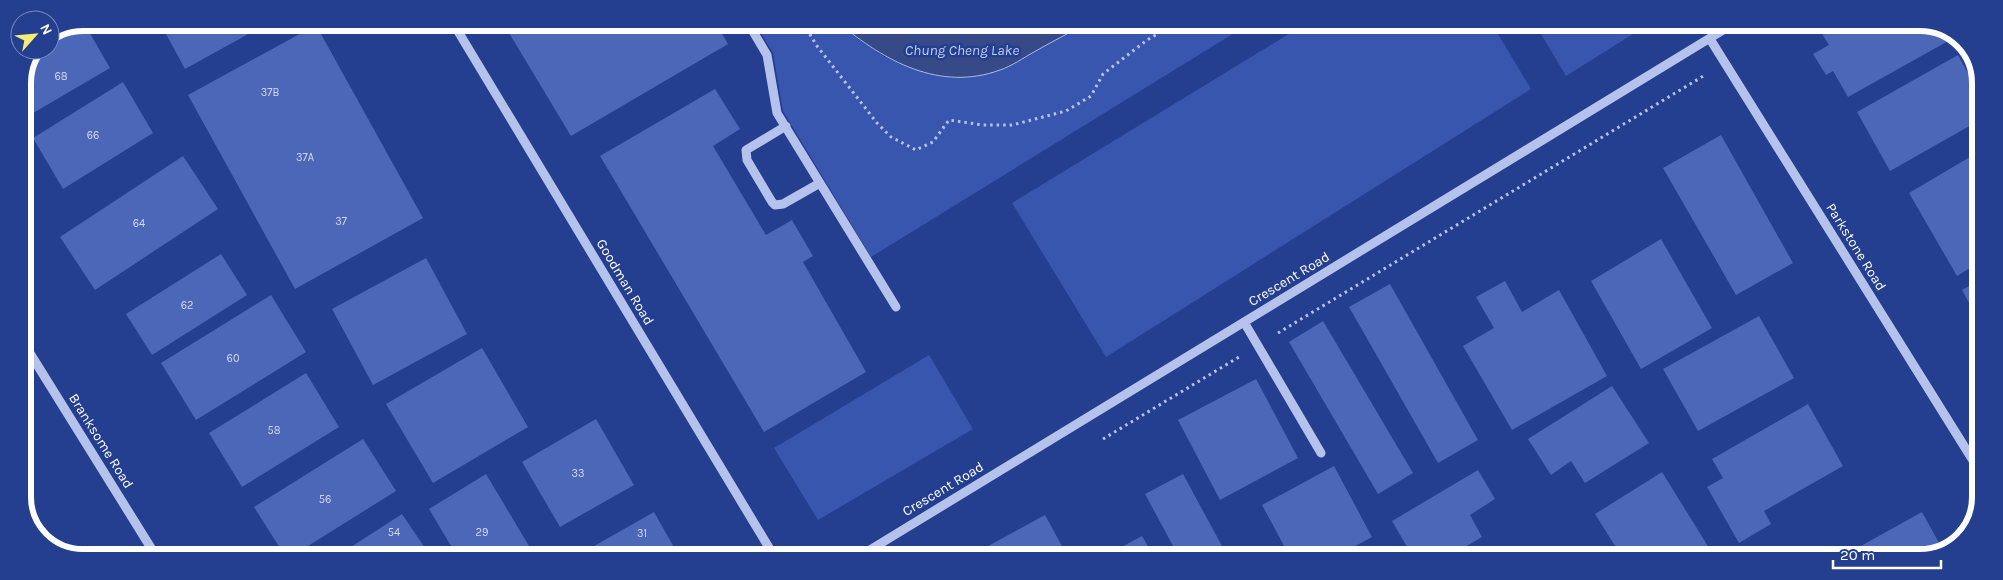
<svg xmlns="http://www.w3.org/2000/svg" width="2003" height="580" font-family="Karla,sans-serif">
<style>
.green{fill:#3856ad}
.water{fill:#374a88;stroke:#a9bbed}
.building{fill:#4c67b7}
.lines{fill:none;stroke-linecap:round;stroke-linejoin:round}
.path{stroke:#b5c3ec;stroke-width:3;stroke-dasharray:2.5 4;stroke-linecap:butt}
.minor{stroke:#b5c3ec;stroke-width:9}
.labels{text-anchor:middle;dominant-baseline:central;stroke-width:5;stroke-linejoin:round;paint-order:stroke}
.number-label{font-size:11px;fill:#d2d9ed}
.street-label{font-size:14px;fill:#fff;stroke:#243e90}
.water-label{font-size:15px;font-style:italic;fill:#c1cef3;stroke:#243e90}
.rim{fill:none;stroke:#fff;stroke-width:6}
</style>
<rect width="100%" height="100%" fill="#243e90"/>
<path class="green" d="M 755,23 L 839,23 L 859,40 L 885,57 L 915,70 L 947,77 L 977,76 L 1001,69 L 1084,24 L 1249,24 L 871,257 L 783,111 L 773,53 Z
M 1305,24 L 1492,24 L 1531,89 L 1106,357 L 1012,203 Z
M 1535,24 L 1649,24 L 1566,76 Z
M 929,355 L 973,429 L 818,520 L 774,448 Z"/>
<path class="water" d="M 839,23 L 1084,24 C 1068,34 1051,42 1034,52 C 1023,58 1012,66 1000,70 C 940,92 884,61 839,23 Z"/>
<path class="building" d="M 84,23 L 110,68 L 23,119 L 23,83 L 36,50 L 50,50 L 50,36 Z
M 160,23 L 268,23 L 185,69 Z
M 503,23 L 716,23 L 728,44 L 571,136 Z
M 1816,24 L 1935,24 L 1944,30 L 1950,40 L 1848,97 L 1833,71 L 1826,75 L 1813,54 L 1829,45 Z
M 316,25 L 423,218 L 295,289 L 188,95 Z
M 1958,55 L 1980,95 L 1980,120 L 1890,171 L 1857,112 Z
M 123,82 L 153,133 L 63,189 L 33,138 Z
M 715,89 L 740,129 L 713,146 L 766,235 L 792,220 L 813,256 L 803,262 L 866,372 L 764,432 L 600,156 Z
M 1721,135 L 1793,263 L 1736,295 L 1663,168 Z
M 1980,151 L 1980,262 L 1957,276 L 1909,193 Z
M 183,156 L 218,209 L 95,290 L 60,237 Z
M 1661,239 L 1712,328 L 1641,369 L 1591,281 Z
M 221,254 L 247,295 L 152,355 L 126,314 Z
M 426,258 L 467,334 L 373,385 L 332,309 Z
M 1979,280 L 1979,321 L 1962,290 Z
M 1505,281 L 1522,312 L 1559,290 L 1607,376 L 1512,430 L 1463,346 L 1494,328 L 1476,297 Z
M 1390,284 L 1478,440 L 1438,463 L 1349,307 Z
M 271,295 L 306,352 L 196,420 L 161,363 Z
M 1759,316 L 1794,378 L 1698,431 L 1663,369 Z
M 1323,321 L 1413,473 L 1378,494 L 1289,342 Z
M 482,348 L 528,427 L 433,483 L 386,404 Z
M 306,373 L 339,427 L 242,487 L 209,433 Z
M 1256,379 L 1298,458 L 1220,500 L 1178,420 Z
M 1612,386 L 1649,443 L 1585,483 L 1571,461 L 1551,475 L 1528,439 Z
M 1808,404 L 1843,466 L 1764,511 L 1771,524 L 1739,543 L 1707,487 L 1723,478 L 1712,459 Z
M 596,419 L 634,485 L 560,527 L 522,462 Z
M 363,439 L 396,491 L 292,556 L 285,556 L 254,507 Z
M 1334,466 L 1372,537 L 1335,557 L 1290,557 L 1262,505 Z
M 1478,470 L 1495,499 L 1470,515 L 1482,537 L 1448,557 L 1413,557 L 1392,521 Z
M 1662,472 L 1714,556 L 1712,557 L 1622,557 L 1595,514 Z
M 486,474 L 535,556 L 457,556 L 429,509 Z
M 1183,474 L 1228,557 L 1179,557 L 1145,494 Z
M 654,512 L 679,556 L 581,556 L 580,554 Z
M 1922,512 L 1943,550 L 1920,557 L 1841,557 Z
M 402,514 L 427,551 L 420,556 L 337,556 Z
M 1045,515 L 1068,557 L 970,556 L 1001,539 Z
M 1142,536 L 1154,557 L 1103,557 Z"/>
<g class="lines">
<path class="path" d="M 803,23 L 817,46 L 877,123 L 891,137 L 916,150 L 933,142 L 949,120 L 983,125 L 1012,125 L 1066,111 L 1091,96 L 1103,74 L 1147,40 L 1174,24
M 1278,333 L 1705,75
M 1103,439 L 1239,357"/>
<path class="minor" d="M 453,23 L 774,556
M 748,23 L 767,55 L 777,113 L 896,307
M 1710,39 L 1979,470
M 786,126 L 746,150 L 747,160 L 772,202 L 775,205 L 783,204 L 820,183
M 1244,322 L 1321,453
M 23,342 L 156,556
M 860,556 L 1733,24"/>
</g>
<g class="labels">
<g class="number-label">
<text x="61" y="76">68</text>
<text x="270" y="92">37B</text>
<text x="93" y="135">66</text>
<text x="305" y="157">37A</text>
<text x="341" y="221">37</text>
<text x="139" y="223">64</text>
<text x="187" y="305">62</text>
<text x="233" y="358">60</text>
<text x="274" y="430">58</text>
<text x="578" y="473">33</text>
<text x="325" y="499">56</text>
<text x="394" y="532">54</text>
<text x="482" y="532">29</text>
<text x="642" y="533">31</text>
</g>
<g class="street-label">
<text transform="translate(1856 247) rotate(58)">Parkstone Road</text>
<text transform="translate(1289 279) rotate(-31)">Crescent Road</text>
<text transform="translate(625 282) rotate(59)">Goodman Road</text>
<text transform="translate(101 441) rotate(58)">Branksome Road</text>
<text transform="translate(943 489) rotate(-31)">Crescent Road</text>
</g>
<g class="water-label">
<text x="962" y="50">Chung Cheng Lake</text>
</g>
</g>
<path d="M0 0H2003V580H0ZM83 31H1920A52 52 0 0 1 1972 83V497A52 52 0 0 1 1920 549H83A52 52 0 0 1 31 497V83A52 52 0 0 1 83 31Z" fill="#243e90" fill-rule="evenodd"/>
<path class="rim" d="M83 31H1920A52 52 0 0 1 1972 83V497A52 52 0 0 1 1920 549H83A52 52 0 0 1 31 497V83A52 52 0 0 1 83 31Z"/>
<g transform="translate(35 35) rotate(63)"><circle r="24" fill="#243e90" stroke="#7c8bbc"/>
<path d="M0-4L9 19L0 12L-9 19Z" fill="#f7eb78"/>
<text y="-8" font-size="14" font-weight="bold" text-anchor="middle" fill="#ffffff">N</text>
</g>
<path d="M1833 560v8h108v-8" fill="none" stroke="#ffffff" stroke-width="2.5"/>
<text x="1840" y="560" font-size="15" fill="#ffffff" stroke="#243e90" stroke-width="4" paint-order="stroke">20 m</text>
</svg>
